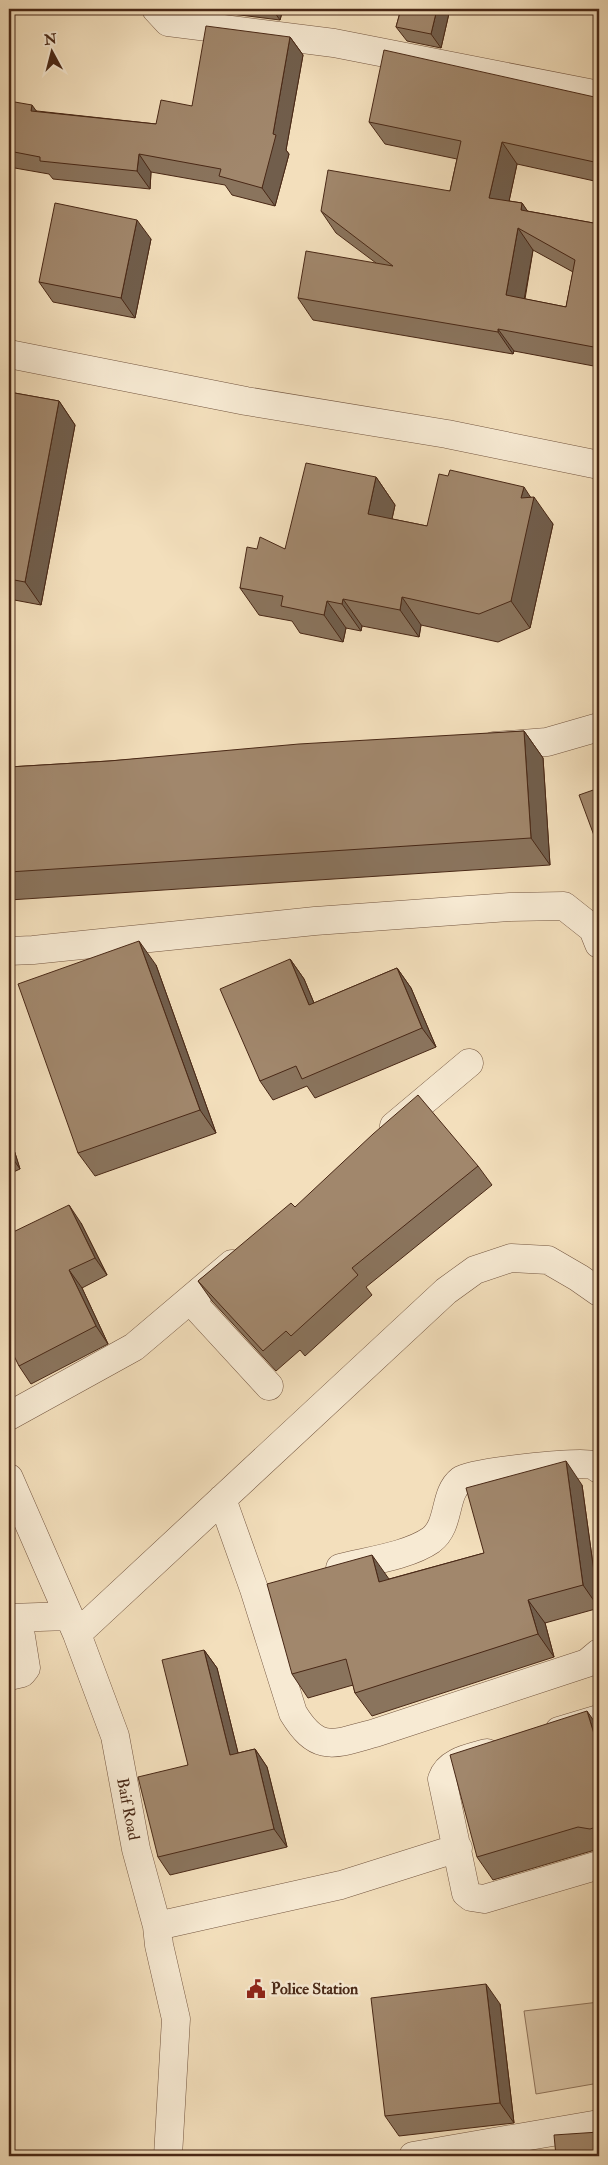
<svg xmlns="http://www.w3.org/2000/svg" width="608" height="2165" font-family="'IM FELL Double Pica',serif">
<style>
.green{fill:#d6c0a0;stroke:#90745b}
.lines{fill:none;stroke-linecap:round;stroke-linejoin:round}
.minor-casing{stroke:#745640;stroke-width:29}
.minor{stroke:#f7ead3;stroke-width:28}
.wall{fill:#8a745d;stroke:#492816;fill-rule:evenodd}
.shaded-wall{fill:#715e4c;stroke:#492816}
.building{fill:#a1876c;stroke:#492816;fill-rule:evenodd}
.labels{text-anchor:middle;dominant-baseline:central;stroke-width:5;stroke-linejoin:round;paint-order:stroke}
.street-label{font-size:16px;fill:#492816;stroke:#f7ead3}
.poi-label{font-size:16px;font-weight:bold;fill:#492816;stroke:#f7ead3;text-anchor:start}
</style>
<rect width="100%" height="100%" fill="#f3dfbc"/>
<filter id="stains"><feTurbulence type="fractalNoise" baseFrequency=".004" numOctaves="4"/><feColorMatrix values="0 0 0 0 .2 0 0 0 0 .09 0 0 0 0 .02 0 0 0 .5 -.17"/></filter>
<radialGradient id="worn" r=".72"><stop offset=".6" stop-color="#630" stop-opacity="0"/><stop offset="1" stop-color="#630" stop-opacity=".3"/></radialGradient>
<path class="green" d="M 599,2002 L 599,2083 L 536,2094 L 524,2011 Z"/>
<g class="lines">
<g class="minor-casing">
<path id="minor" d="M 156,9 L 168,22 L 334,43 L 599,95
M 9,354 L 246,401 L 447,434 L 599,465
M 494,746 L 547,742 L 599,727
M 9,951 L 33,950 L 315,921 L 510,907 L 564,906 L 593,929 L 599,944
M 394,1126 L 469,1063
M 190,1300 L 269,1386
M 9,1416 L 134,1347 L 232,1264
M 9,1478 L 77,1634 L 115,1736 L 136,1849 L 157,1926 L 159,1945 L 176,2019 L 168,2156
M 222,1499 L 254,1589 L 293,1713 C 318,1754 334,1744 375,1733 L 587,1663 L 599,1653
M 340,1568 C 367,1561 408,1556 431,1540 C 451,1525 443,1494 461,1480 C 471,1472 580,1461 593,1465 C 595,1466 597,1468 599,1469
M 9,1618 L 69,1616
M 77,1634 L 446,1291 L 475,1270 L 511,1258 L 548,1260 L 579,1278 L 599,1292
M 9,1676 L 22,1673 L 26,1668 L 18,1618
M 559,1731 L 599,1719
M 487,1753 C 470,1758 448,1761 442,1779 L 466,1893 L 471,1897 L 484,1899 L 599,1865
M 157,1926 L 341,1885 L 458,1848
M 413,2156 L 599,2124"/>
</g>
<use href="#minor" class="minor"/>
</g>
<path class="wall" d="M 216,9 L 283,9 L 280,20 L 224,13 L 221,10 Z
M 401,9 L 450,9 L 441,48 L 407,41 L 396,27 Z
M 290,37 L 303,55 L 286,150 L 289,154 L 275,206 L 232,195 L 225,185 L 151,172 L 150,189 L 53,179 L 49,174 L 9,167 L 9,101 L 37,111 L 156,124 L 192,106 Z
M 599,98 L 599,182 L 517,164 L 509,201 L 522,203 L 527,211 L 599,224 L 599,367 L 514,351 L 513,354 L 313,320 L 298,298 L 376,263 L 336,233 L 321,211 L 450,191 L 457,159 L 385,144 L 369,122 ZM 533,250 L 573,272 L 566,307 L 525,299 Z
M 151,239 L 135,318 L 53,302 L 39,282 Z
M 9,392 L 59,401 L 75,425 L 41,605 L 9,599 Z
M 376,477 L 395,505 L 392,519 L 427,526 L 531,497 L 553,524 L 530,628 L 498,642 L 421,625 L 419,637 L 362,626 L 361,631 L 346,628 L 343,642 L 300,633 L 292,621 L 259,615 L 240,588 L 257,549 L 285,549 Z
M 524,731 L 543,758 L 550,865 L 9,900 L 9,767 L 109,761 Z
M 290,959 L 304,979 L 314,1003 L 397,968 L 411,988 L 436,1047 L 315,1098 L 307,1086 L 273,1100 L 260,1081 Z
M 156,965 L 216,1133 L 95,1176 L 78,1153 Z
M 9,1134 L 20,1169 L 9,1174 Z
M 478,1166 L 492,1185 L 366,1287 L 372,1295 L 305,1356 L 300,1350 L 276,1371 L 212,1301 L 198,1281 L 295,1207 Z
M 81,1223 L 107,1275 L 82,1288 L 108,1344 L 31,1384 L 19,1366 Z
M 582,1485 L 599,1608 L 545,1623 L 554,1657 L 372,1716 L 355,1693 L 353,1685 L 308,1698 L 292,1674 L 389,1579 L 484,1553 Z
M 204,1650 L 217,1668 L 238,1753 L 255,1749 L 267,1767 L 287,1847 L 170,1875 L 158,1857 L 188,1765 Z
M 599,1728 L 599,1851 L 595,1850 L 493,1880 L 477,1857 Z
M 500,2004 L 514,2123 L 399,2136 L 385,2116 Z"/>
<path class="shaded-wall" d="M 272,9 L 283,9 L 280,20 Z
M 437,9 L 450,9 L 441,48 L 431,34 Z
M 290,37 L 303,55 L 286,150 L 289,154 L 275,206 L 262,188 L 273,134 Z
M 32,105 L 45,123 L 31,111 Z
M 502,142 L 517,164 L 505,220 L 489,198 Z
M 139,154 L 151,172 L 150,189 L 137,171 Z
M 522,203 L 538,226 L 521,210 Z
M 137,220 L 151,239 L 135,318 L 121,298 Z
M 518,228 L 533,250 L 521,317 L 506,295 Z
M 498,329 L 514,351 L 513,354 L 498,332 Z
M 59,401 L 75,425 L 41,605 L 25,582 Z
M 376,477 L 395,505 L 387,541 L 368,514 Z
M 524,487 L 533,501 L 534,497 L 553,524 L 530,628 L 511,601 L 521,498 Z
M 402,597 L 421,625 L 419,637 L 400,610 Z
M 343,599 L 362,626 L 361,631 L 342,604 Z
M 327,601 L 346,628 L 343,642 L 324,615 Z
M 524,731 L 543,758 L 550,865 L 531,838 Z
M 139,941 L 156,965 L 216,1133 L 200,1110 Z
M 290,959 L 304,979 L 323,1025 L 309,1005 Z
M 397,968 L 411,988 L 436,1047 L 422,1028 Z
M 9,1134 L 20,1169 L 9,1153 Z
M 69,1205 L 81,1223 L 107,1275 L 95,1258 Z
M 69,1270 L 82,1288 L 108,1344 L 96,1326 Z
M 566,1461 L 582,1485 L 599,1608 L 583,1585 Z
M 372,1555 L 389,1579 L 396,1605 L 379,1582 Z
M 528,1600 L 545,1623 L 554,1657 L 538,1634 Z
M 204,1650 L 217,1668 L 243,1773 L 230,1755 Z
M 587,1711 L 599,1728 L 599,1750 Z
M 255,1749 L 267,1767 L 287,1847 L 274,1829 Z
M 486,1984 L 500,2004 L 514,2123 L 500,2103 Z"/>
<path class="building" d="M 401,9 L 437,9 L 431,34 L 396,27 Z
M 206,26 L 290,37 L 273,134 L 276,135 L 262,188 L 219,176 L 221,169 L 139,154 L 137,171 L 40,161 L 40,157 L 9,151 L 9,101 L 32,105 L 31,111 L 156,124 L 161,100 L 192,106 Z
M 384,50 L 599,98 L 599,163 L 502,142 L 489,198 L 522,203 L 521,210 L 599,224 L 599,348 L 498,329 L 498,332 L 298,298 L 306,251 L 393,266 L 321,211 L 328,170 L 450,191 L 461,141 L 369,122 ZM 518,228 L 575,260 L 566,307 L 506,295 Z
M 55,203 L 137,220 L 121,298 L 39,282 Z
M 9,392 L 59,401 L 25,582 L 9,579 Z
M 306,463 L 376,477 L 368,514 L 427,526 L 439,474 L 448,476 L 450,470 L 524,487 L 521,498 L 534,497 L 511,601 L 479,614 L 402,597 L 400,610 L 343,599 L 342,604 L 327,601 L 324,615 L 281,606 L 283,596 L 240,588 L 247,547 L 257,549 L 260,537 L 285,549 Z
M 524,731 L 531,838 L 9,872 L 9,767 L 109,761 L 299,744 Z
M 599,788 L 599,849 L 579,795 Z
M 139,941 L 200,1110 L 78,1153 L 18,984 Z
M 290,959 L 309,1005 L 397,968 L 422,1028 L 302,1079 L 296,1066 L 260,1081 L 220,989 Z
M 418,1095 L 478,1166 L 352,1268 L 358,1275 L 291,1336 L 286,1331 L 263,1351 L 198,1281 L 291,1203 L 295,1207 L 373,1134 Z
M 69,1205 L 95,1258 L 69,1270 L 96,1326 L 19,1366 L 9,1346 L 9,1234 Z
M 566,1461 L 583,1585 L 528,1600 L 538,1634 L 355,1693 L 346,1659 L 292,1674 L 267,1584 L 372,1555 L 379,1582 L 484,1553 L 466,1488 Z
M 204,1650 L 230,1755 L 255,1749 L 274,1829 L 158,1857 L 138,1777 L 188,1765 L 162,1660 Z
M 587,1711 L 599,1750 L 599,1826 L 590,1829 L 578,1827 L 477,1857 L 450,1755 Z
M 486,1984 L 500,2103 L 385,2116 L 371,1998 Z
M 599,2132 L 599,2156 L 556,2156 L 554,2135 Z"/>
<defs>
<g id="civic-bare" transform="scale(1.5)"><path d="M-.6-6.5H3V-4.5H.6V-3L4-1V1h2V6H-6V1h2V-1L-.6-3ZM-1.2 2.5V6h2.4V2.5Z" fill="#8f2418" stroke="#f7ead3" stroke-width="2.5" paint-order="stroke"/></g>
</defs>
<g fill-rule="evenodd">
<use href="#civic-bare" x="256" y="1989"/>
</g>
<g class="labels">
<g class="street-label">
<text transform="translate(128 1809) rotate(79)">Baif Road</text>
</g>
<g class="poi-label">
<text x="271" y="1989">Police Station</text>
</g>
</g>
<rect width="608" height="2165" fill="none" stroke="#f3dfbc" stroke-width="30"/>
<rect x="10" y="10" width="588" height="2145" fill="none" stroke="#492816" stroke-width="2.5"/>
<rect x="15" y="15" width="578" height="2135" fill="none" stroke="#492816"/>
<g transform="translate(52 52) rotate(353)" stroke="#f7ead3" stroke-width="4" paint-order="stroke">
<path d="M0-4L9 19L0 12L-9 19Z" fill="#492816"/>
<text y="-8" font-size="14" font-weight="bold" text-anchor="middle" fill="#492816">N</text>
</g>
<rect width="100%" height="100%" filter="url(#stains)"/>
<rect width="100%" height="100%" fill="url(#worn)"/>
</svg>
